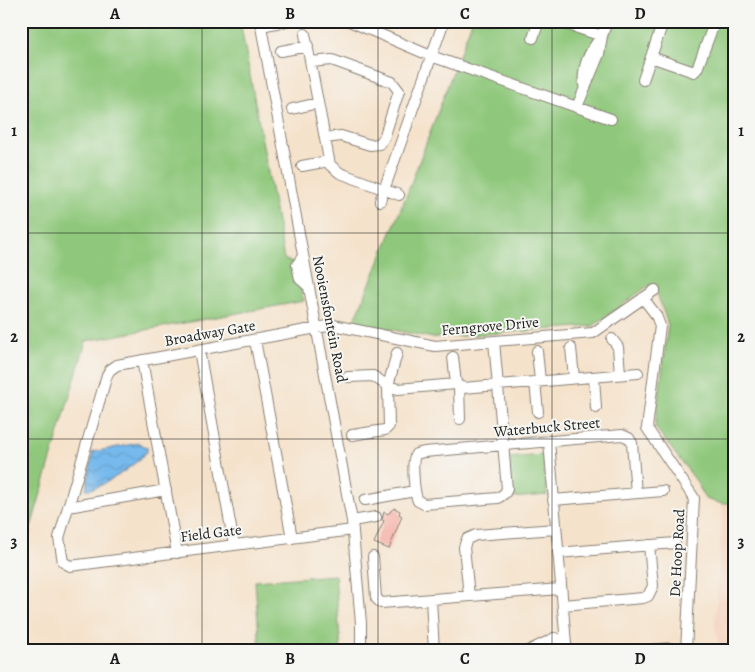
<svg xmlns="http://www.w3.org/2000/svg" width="755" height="672" font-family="Alegreya,serif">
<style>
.built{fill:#f4d3c0}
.green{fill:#8fc87b;stroke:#56724c}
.water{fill:url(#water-waves);stroke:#496a84}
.building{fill:#f5aba1}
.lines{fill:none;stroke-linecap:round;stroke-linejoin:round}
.minor-casing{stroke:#887f74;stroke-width:12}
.minor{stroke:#fff;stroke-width:10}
.grid{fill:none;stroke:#1c1c1c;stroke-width:1;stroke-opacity:0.55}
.labels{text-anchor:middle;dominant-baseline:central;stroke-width:4;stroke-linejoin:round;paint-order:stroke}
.street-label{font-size:15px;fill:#1c1c1c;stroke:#f6f6f2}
.neatline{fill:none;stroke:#1c1c1c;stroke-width:2}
.grid-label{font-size:16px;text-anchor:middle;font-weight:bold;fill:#1c1c1c}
</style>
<defs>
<pattern id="water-waves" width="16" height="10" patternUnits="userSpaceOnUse" patternTransform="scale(1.25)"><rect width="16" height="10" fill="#76b9ec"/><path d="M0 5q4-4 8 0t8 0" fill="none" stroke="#669eca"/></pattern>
</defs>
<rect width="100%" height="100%" fill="#f6f6f2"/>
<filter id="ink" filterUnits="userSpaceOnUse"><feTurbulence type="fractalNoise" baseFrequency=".02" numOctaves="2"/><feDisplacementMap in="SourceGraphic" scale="10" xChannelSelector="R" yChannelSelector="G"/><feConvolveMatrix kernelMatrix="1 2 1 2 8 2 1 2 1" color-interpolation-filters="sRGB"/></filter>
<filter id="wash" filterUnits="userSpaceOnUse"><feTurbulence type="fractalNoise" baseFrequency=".0096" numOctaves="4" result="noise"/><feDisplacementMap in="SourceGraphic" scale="20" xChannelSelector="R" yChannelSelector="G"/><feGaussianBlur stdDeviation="1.12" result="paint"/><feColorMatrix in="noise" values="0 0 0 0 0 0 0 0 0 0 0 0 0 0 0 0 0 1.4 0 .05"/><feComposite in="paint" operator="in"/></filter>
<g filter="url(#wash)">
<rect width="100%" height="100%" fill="#f5e2cb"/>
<path class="built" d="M 734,502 L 734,651 L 720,651 L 715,624 L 723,504 Z"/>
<path class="green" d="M 21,21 L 240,21 L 284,259 L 293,263 L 304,301 L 86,341 L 26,544 L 21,574 Z
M 472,21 L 734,21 L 734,502 L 723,504 L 705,499 L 697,482 L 655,427 L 668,325 L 657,293 L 651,284 L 593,326 L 433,338 L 354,322 L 407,194 Z
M 543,455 L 547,495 L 512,498 L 508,458 Z
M 335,575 L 341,651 L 260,651 L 255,581 Z"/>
<path class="water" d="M 138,443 L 147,447 L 147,451 C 141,461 98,492 86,489 L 93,452 Z"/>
<g id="blocks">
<path class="building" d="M 394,508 L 400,511 L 399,514 L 402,516 L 389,549 L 374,543 L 384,521 L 382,520 L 384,512 L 388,514 Z"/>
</g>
</g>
<g filter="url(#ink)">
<use href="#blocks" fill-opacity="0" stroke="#887f74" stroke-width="1"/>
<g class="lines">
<g class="minor-casing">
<path id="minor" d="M 260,21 L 352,521 L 361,623 L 361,651
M 349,21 L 431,56 L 611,119
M 557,21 L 602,36 L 607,21
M 641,21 L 661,28 L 651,57 L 694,72 L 697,69 L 715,21
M 261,26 L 286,21
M 305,34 L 330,165 L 340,173 L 399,195
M 533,38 L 539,21
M 281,51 L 308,46
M 311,62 L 332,60 L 392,82 L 399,91 L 384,138 L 379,144 L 370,145 L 341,136 L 325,138
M 643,80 L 651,57
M 584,85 C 582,66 589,52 601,37
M 577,107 L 599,54 L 602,36
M 292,109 L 318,103
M 302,166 L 329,161
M 380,201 L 444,21
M 303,256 L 297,265 L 300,279 L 308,286
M 643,298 L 656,315 L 660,326 L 647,428 L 694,498 L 686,651
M 612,339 L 618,347 L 620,374
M 255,340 L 292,538
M 494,341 L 507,489 L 505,493 L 498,498 L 424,504 L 418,501 C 414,493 411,460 416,454 L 424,452 C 490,446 556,441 622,435 L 629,438 L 632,443 L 636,493
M 571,348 L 574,378
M 199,350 L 234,545
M 537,351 L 540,381
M 453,357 L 456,384
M 142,360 L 177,553
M 348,377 L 373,376 L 388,386 L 398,389 L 456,384 L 463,388 L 638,373
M 594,377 L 596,408
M 535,382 L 538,412
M 459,386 L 460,419
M 352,435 L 385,430 L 389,426 L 388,386 L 397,353
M 549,441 L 566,644
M 365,500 L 415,491
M 553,500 L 663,491
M 68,507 L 166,490
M 352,521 L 376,517
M 353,530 L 70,566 L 63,562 L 59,538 L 107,375 L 110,370 L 117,365 L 333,325 L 435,346 L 593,333 L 655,290
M 558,553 L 675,543
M 373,557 L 376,598 L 381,603 L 560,589
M 469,596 L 464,547 L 467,539 L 476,535 L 556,529
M 431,599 L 434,651
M 563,605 L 643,598 L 648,596 L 653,586 L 649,545
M 650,650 L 670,648
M 528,651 L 551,640
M 547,651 L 548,643 L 554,638 L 563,640 L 567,647"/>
</g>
<use href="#minor" class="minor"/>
</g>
</g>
<path class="grid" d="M 202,21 L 202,651M 378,21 L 378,651M 552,21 L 552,651M 21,233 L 734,233M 21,439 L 734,439"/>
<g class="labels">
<g class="street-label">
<text transform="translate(330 319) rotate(79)">Nooiensfontein Road</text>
<text transform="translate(490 326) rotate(-5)">Ferngrove Drive</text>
<text transform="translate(210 333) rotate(-10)">Broadway Gate</text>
<text transform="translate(547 427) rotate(-5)">Waterbuck Street</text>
<text transform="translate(211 533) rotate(-7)">Field Gate</text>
<text transform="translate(677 553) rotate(-87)">De Hoop Road</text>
</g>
</g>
<rect width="755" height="672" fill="none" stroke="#f6f6f2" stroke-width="55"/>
<rect x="28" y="28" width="700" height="616" class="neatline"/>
<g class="grid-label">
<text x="115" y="19">A</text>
<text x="290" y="19">B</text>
<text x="465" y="19">C</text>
<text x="640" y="19">D</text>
<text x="14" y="136">1</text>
<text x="741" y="136">1</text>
<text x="14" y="342">2</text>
<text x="741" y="342">2</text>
<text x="14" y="547">3</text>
<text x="741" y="547">3</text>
<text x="115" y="664">A</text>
<text x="290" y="664">B</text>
<text x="465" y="664">C</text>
<text x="640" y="664">D</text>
</g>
</svg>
